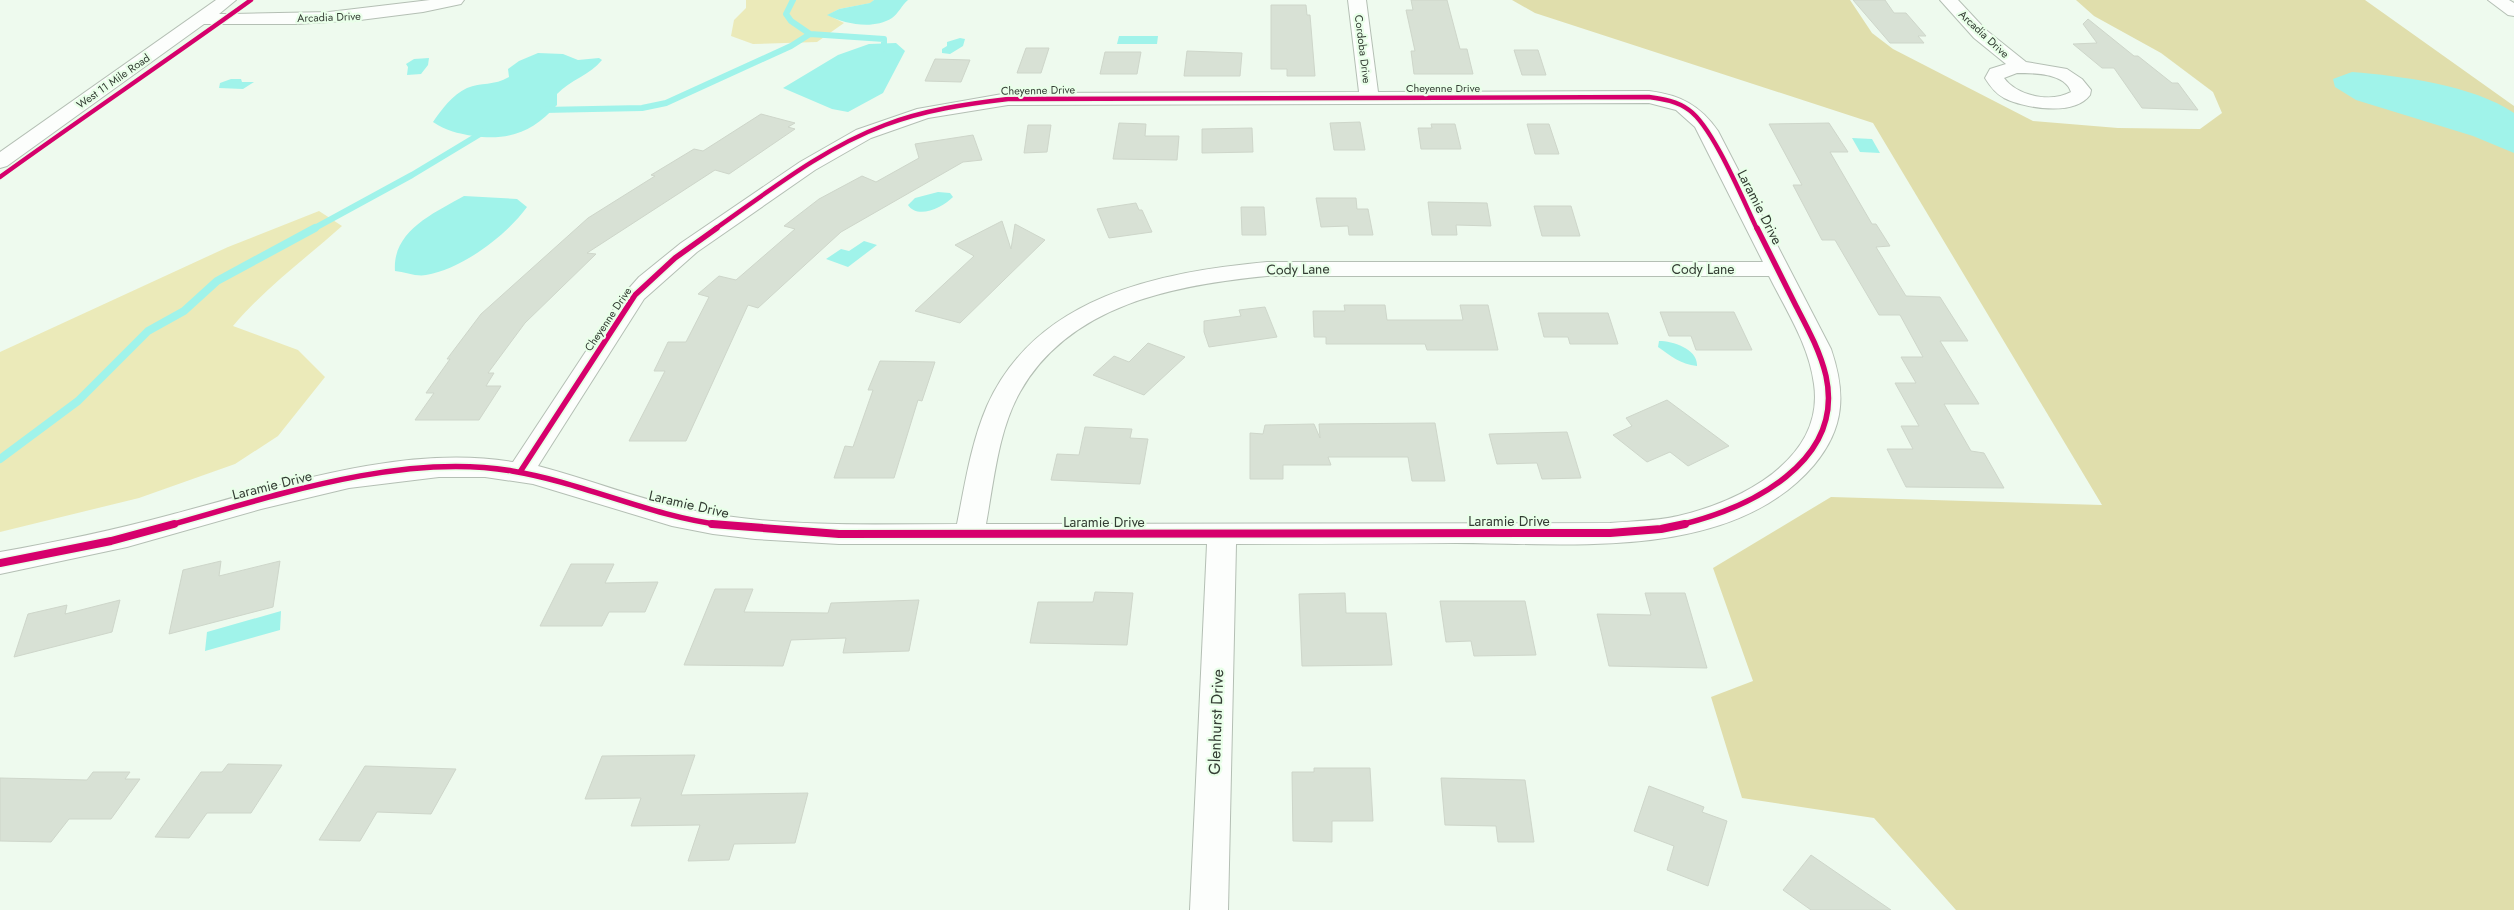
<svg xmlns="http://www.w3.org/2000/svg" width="2514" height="910" font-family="Jost,sans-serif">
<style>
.green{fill:#ebeab9}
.forest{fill:#e0deac}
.water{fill:#a0f3ea}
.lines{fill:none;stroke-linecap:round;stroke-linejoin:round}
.stream-far1{stroke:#a0f3ea;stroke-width:6}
.stream{stroke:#a0f3ea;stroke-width:8}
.building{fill:#d8e1d5;stroke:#ced6ca}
.minor-casing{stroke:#b4bfb4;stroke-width:2}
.minor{fill:#fcfefc;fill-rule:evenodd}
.cycleway-far2-casing{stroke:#e9ffe9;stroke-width:7}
.cycleway-far1-casing{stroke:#e9ffe9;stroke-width:9}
.cycleway-casing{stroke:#e9ffe9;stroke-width:11}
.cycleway-far2{stroke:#d6006c;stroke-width:4.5}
.cycleway-far1{stroke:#d6006c;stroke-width:5.5}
.cycleway{stroke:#d6006c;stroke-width:8}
.labels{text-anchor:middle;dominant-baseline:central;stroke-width:4.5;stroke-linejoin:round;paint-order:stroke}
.far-street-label{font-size:11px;fill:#333d33;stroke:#e9ffe9}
.street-label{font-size:14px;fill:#333d33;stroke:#e9ffe9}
.near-street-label{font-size:16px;fill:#333d33;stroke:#e9ffe9}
</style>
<rect width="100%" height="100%" fill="#eefaee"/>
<path class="green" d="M 746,0 L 874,0 L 871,3 L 839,9 L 828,15 L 844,23 L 817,42 L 753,44 L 731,36 L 734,20 L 746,8 Z
M 319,211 L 342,226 C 305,259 265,288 233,326 L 298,350 L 325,377 L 278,436 L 235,464 L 139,498 L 0,532 L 0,352 L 228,247 Z"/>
<path class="forest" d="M 1512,0 L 1850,0 L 1872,33 L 1893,49 L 2033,121 L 2118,128 L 2200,129 L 2222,113 L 2213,92 L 2161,53 L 2094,16 L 2076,0 L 2365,0 L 2514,106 L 2514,910 L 1956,910 L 1874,818 L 1742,798 L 1711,697 L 1753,681 L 1713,568 L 1831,497 L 2102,505 L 1873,123 L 1535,13 Z"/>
<path class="water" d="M 874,0 L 908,0 C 902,5 898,14 892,18 C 873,30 845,24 827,15 L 839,9 L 870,3 Z
M 1119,36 L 1158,36 L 1157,44 L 1117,44 Z
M 960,38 L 965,39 L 963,46 L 950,54 L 942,53 L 942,49 L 947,46 L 947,42 Z
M 896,43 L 905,51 L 883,93 L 848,112 L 832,109 L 783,88 L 838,55 L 869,44 Z
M 538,53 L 563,54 L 578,60 L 599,58 L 602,60 C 590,75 570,80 557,94 L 557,105 C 533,132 509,141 473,136 C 457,133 446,131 433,122 C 442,109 452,95 467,88 C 481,82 494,86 509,77 L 508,69 L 519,61 Z
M 429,58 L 428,65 L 421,74 L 407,75 L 408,67 L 406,64 L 414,59 Z
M 2352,72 C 2401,76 2473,85 2514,113 L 2514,153 L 2473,136 L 2356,100 L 2335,87 L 2333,79 Z
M 231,79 L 241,79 L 242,82 L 254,82 L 243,89 L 219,88 L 220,83 Z
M 1852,138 L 1872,139 L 1880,153 L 1860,152 Z
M 938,192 L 950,193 L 953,197 C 943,207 918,220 908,205 L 915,198 Z
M 464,196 L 517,199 L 527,207 C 506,236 462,269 426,275 C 417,277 405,272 395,271 C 392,231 434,213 464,196 Z
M 864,241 L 877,245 L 848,267 L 826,259 L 841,249 L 849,251 Z
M 1659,341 C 1673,341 1698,349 1697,366 C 1680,364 1671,356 1658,347 Z
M 281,611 L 280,630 L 205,651 L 207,632 Z"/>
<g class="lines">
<path class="stream-far1" d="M 793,0 L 786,14 L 791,21 L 810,34
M 543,110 L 642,108 L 666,103 L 791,46 L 810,34 L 884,39 L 884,46 L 880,52
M 313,229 L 412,175 L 485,131"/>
<path class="stream" d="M 0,459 L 78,401 L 148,331 L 184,311 L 217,281 L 315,228"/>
</g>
<path class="building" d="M 1411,0 L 1447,0 L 1460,49 L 1467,49 L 1473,74 L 1414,74 L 1411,51 L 1415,51 L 1406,10 L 1413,10 Z
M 1853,0 L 1885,0 L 1894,13 L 1906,13 L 1926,36 L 1918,36 L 1924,43 L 1890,43 Z
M 1271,5 L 1306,5 L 1307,15 L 1310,15 L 1315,76 L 1287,76 L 1287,69 L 1271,69 Z
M 2088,19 L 2134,56 L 2138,56 L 2172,83 L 2178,83 L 2198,110 L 2142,108 L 2114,68 L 2102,68 L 2073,44 L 2097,43 L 2083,24 Z
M 1026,48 L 1049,48 L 1041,73 L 1017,73 Z
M 1514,50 L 1538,50 L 1546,75 L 1522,75 Z
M 1187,51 L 1242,53 L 1240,76 L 1184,76 Z
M 1105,52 L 1141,52 L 1137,74 L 1100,74 Z
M 935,59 L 970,60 L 961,82 L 925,81 Z
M 761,114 L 795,123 L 788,127 L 795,129 L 729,174 L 715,170 L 587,253 L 596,254 L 525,323 L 488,373 L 494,373 L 486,386 L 501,386 L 479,420 L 415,420 L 434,393 L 426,393 L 450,359 L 447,359 L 481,314 L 588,218 L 655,176 L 651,175 L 694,149 L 703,151 Z
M 1360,122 L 1365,150 L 1334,150 L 1330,123 Z
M 1119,123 L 1146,124 L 1145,136 L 1179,136 L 1177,160 L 1113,159 Z
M 1829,123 L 1848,152 L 1830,152 L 1872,224 L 1876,224 L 1890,246 L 1876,247 L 1906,296 L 1940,297 L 1968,341 L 1940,341 L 1979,404 L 1944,404 L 1971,451 L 1984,453 L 2004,488 L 1906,487 L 1887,449 L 1913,449 L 1901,426 L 1919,426 L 1895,383 L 1916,383 L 1901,357 L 1923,357 L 1900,315 L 1879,315 L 1835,240 L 1822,240 L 1793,185 L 1802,185 L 1769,124 Z
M 1431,124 L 1455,124 L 1461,149 L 1421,149 L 1418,128 L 1432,128 Z
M 1527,124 L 1549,124 L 1559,154 L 1535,154 Z
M 1028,125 L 1051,125 L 1047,152 L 1024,153 Z
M 1252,128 L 1253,152 L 1202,153 L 1202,129 Z
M 973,135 L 982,160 L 963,162 L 841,232 L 758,308 L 748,305 L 686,441 L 629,441 L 665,371 L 654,371 L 668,342 L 686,342 L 709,297 L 698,294 L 719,276 L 736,280 L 795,229 L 784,226 L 819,199 L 862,176 L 876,182 L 919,158 L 915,144 Z
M 1316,198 L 1356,198 L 1357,209 L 1368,209 L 1373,235 L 1349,235 L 1348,226 L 1321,227 Z
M 1428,202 L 1487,203 L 1491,226 L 1456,225 L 1457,235 L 1432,235 Z
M 1136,203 L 1139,210 L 1142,210 L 1152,232 L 1109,238 L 1097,209 Z
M 1534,206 L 1571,206 L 1580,236 L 1542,236 Z
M 1241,207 L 1264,207 L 1266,235 L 1242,235 Z
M 1002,221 L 1011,249 L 1015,224 L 1045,240 L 960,323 L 915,311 L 974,256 L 955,245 Z
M 1344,305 L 1385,305 L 1387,320 L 1463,320 L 1460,305 L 1488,305 L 1498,350 L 1427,350 L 1425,344 L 1326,344 L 1326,337 L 1314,337 L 1313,311 L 1345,311 Z
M 1265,307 L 1277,337 L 1209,347 L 1204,332 L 1204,321 L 1241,316 L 1239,310 Z
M 1660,312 L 1734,312 L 1752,350 L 1696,350 L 1691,336 L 1669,336 Z
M 1538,313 L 1608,313 L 1618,344 L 1570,344 L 1568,337 L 1544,337 Z
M 1148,343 L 1185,357 L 1144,395 L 1093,375 L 1114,356 L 1129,362 Z
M 880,361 L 935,362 L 922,401 L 918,400 L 894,478 L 834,478 L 845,446 L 853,447 L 873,390 L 868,390 Z
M 1667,400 L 1729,446 L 1688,466 L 1670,452 L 1647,462 L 1613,435 L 1632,426 L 1626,418 Z
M 1435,423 L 1445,481 L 1412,481 L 1408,457 L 1328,457 L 1331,465 L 1283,465 L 1283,479 L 1250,479 L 1250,433 L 1263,434 L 1265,425 L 1314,424 L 1320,438 L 1319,424 Z
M 1085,427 L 1132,429 L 1130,438 L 1148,439 L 1140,484 L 1051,480 L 1057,454 L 1079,455 Z
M 1567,432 L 1581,478 L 1542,479 L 1537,463 L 1497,464 L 1489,434 Z
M 221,561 L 219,576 L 280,561 L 273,607 L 169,634 L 183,570 Z
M 571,564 L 614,564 L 605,583 L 658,582 L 645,612 L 609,612 L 602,626 L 540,626 Z
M 715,589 L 753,589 L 744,612 L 828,613 L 831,603 L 919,600 L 909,651 L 843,653 L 846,638 L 791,640 L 783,666 L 684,665 Z
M 1095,592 L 1133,593 L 1127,645 L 1030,643 L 1038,602 L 1093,602 Z
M 1345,593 L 1346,613 L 1386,613 L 1392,665 L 1302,666 L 1299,594 Z
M 1645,593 L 1685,593 L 1707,668 L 1609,666 L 1597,614 L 1651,615 Z
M 120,600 L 112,632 L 14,657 L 28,614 L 67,605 L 65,614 Z
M 1440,601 L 1525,601 L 1536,655 L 1474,656 L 1471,641 L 1446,642 Z
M 695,755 L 681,795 L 808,793 L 795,843 L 734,844 L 729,860 L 688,861 L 700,825 L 631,826 L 641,798 L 585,799 L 602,756 Z
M 228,764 L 282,765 L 251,813 L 207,813 L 189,838 L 155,837 L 201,772 L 222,772 Z
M 365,766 L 456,769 L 431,814 L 377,812 L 360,841 L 319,840 Z
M 1314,768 L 1370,768 L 1373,821 L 1332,821 L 1332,842 L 1293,841 L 1292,772 L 1314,772 Z
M 93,772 L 130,772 L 125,779 L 140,779 L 111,819 L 69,819 L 51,842 L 0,841 L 0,778 L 87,780 Z
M 1441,778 L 1525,780 L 1534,842 L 1498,842 L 1496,826 L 1445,825 Z
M 1649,786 L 1704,807 L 1702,812 L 1727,821 L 1708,886 L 1667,870 L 1674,846 L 1634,831 Z
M 1811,855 L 1891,910 L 1811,910 L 1783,890 Z"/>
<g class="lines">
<g class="minor-casing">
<path id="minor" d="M 216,0 L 236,0 L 219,14 L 233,14 L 329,12 L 430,0 L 464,0 L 461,4 L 423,12 L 360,20 L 297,24 L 204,24 L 7,166 L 0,168 L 0,152 Z
M 1348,0 L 1366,0 L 1378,92 L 1649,91 C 1680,95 1700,105 1718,131 L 1831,349 C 1846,393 1845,428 1814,465 C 1731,562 1570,543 1456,543 C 1383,544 1310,544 1236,544 L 1228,910 L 1190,910 L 1207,544 L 839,544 L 755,539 L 713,534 L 672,526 L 533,484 L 485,477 L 439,477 L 349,488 L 261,509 L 127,547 L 0,574 L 0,552 C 57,542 114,530 170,515 C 276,487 403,443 513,462 L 623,295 L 639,277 L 681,243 L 800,162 L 856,130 L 917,109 L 1008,93 L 1359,92 ZM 1649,103 L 1676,110 L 1695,127 L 1763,262 L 1267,262 C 1160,272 1036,296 987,406 C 971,443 965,484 957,524 C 869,524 778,528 691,510 C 639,500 589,479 538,466 L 644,299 L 697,252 L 815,170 L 871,138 L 928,118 L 1008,105 ZM 1267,276 L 1769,276 C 1786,310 1809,345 1814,384 C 1825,460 1739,502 1678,516 C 1656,521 1633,521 1610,523 L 986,524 C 994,481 998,431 1020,392 C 1070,304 1175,285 1267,276 Z
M 1940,0 L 1958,0 L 1986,30 L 2026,62 L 2067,69 L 2082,79 L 2091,90 L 2090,95 C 2074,117 2024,108 2004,98 C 1995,93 1990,86 1985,78 L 1990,69 L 2006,64 L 1974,38 ZM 2017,73 C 2033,73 2065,73 2071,92 C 2051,103 2017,96 2004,78 Z
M 2488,0 L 2509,0 L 2514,3 L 2514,16 L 2508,15 Z"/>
</g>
<use href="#minor" class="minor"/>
<g class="cycleway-far2-casing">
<path id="cycleway-far2" d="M 0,177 C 83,117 168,60 251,0
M 715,229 C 768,192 823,148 885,125 C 924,110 966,104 1008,99 L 1649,97 C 1663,99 1677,101 1689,110 C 1713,127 1743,200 1757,229"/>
</g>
<g class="cycleway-far1-casing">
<path id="cycleway-far1" d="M 520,472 L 635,295 L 675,258 L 717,228
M 170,525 C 274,496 403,452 512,471 C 584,483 650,516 722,525
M 1680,525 C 1749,508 1845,463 1826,376 C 1820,351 1808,329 1796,306 C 1783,280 1770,254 1757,228"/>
</g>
<g class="cycleway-casing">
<path id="cycleway" d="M 712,524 L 839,534 L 1610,533 L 1661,529 L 1685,524
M 0,563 L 111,541 L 174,524"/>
</g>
<use href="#cycleway-far2" class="cycleway-far2"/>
<use href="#cycleway-far1" class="cycleway-far1"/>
<use href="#cycleway" class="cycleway"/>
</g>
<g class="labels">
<g class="far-street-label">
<text transform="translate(329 17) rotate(-2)">Arcadia Drive</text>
<text transform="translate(1984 34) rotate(43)">Arcadia Drive</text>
<text transform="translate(1363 49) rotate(83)">Cordoba Drive</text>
<text transform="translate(113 81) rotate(-35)">West 11 Mile Road</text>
<text x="1443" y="88">Cheyenne Drive</text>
<text transform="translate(1038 90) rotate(-1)">Cheyenne Drive</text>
<text transform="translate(608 319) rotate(-56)">Cheyenne Drive</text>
</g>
<g class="street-label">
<text transform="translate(1760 207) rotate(63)">Laramie Drive</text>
<text transform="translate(1298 269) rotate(-1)">Cody Lane</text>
<text x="1703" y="269">Cody Lane</text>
<text transform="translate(272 485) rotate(-14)">Laramie Drive</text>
<text transform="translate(689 504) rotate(13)">Laramie Drive</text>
<text x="1509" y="521">Laramie Drive</text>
<text x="1104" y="522">Laramie Drive</text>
</g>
<g class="near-street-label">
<text transform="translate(1216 722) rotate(-88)">Glenhurst Drive</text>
</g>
</g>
</svg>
